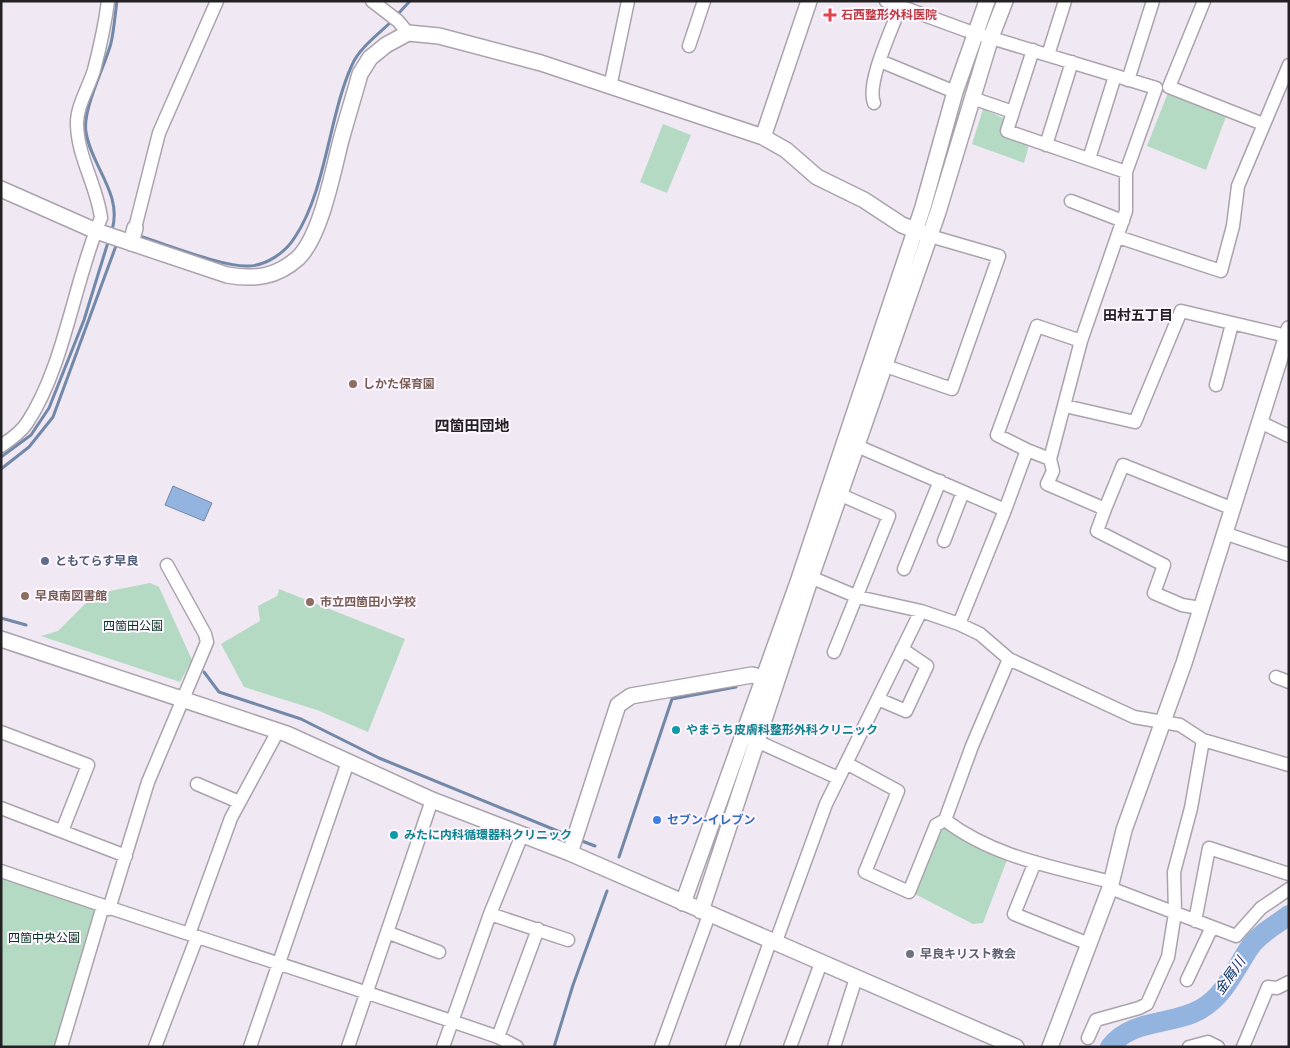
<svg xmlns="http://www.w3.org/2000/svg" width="1290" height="1048" font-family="Signika,'Noto Sans JP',sans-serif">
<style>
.green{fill:#b5dac4}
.water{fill:#94b4e0;stroke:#7288a8}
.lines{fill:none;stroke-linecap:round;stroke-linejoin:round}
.stream{stroke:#7288a8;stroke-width:3}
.river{stroke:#94b4e0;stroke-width:20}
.minor-casing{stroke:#aaa3ad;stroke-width:15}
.tertiary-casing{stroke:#aaa3ad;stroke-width:18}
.minor{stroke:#fff;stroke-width:12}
.tertiary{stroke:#fff;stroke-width:15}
.health-dot{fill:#e0444e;stroke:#fdf6ff;stroke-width:2}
.education-dot{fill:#8d6e63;stroke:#fdf6ff;stroke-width:2}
.service-dot{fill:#5c6f8a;stroke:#fdf6ff;stroke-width:2}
.culture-dot{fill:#0f9aa8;stroke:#fdf6ff;stroke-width:2}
.shop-dot{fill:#3f7fe0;stroke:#fdf6ff;stroke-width:2}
.worship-dot{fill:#6b7280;stroke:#fdf6ff;stroke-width:2}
.labels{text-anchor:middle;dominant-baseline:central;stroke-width:4;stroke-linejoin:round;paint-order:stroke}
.health-label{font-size:12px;font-weight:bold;fill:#be3a42;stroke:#fdf6ff;text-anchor:start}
.education-label{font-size:12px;font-weight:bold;fill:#785e54;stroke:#fdf6ff;text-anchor:start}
.service-label{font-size:12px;font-weight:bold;fill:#4e5e75;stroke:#fdf6ff;text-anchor:start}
.park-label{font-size:12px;fill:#063420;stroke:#fdf6ff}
.culture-label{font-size:12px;font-weight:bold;fill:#0d838f;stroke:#fdf6ff;text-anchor:start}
.shop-label{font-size:12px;font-weight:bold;fill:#366cbe;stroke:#fdf6ff;text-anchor:start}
.worship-label{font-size:12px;font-weight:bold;fill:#5b616d;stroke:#fdf6ff;text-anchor:start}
.neighbourhood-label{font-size:14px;font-weight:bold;fill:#242125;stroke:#fdf6ff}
.water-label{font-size:14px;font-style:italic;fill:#0b366a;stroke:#fdf6ff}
.quarter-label{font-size:15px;font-weight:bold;fill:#242125;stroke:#fdf6ff}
</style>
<rect width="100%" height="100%" fill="#f0e8f3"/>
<path class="green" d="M 1169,90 L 1227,114 L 1206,170 L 1147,146 Z
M 983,109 L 1003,118 L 1000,134 L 1029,145 L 1024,163 L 972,144 Z
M 663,124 L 691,135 L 667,193 L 640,182 Z
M 150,583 L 159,587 L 192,660 L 180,682 L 41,636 L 58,631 L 95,594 Z
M 279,589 L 405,639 L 368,732 L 317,710 L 244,687 L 221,644 L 260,621 L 258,606 L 277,596 Z
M 941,828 L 949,829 L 1007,860 L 983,923 L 973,924 L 915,894 Z
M 1,876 L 97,910 L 58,1047 L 1,1047 Z"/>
<path class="water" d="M 173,486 L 212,503 L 204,521 L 165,505 Z"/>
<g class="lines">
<path class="stream" d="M 397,15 L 410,1
M 112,230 C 123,194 91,166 86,132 C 82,110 105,66 111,43 C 114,30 115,15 117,1
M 139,236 C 166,244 223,267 248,266 C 266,266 286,252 295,237 C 326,191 329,115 352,65 C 359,48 380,33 393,20
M 1,457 L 31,435 L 49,408 L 84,320 L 109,239
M 1,469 L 29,447 L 53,417 L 117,243
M 1,618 L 26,625
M 204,672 L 219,692 L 301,719 L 379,758 L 565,834
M 582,841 L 595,846
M 619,857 L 672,699 L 736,687
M 554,1047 L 573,985 L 607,891"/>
<path class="river" d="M 1110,1047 C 1132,1018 1172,1026 1201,1009 C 1225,995 1235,969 1250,947 C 1259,934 1276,925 1289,915"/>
<g class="minor-casing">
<path id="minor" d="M 372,1 L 398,21 L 408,33
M 886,1 L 965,30 L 1156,88 L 1126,172 L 1007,131 L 1013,112 L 972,98
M 1204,1 L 1169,87 L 1263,124
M 689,46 L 704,1
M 1048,55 L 1065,1
M 880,61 L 955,92
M 1128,80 L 1153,1
M 610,87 L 628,1
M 874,103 C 866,83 892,29 900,7
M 1013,112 L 1033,50
M 1046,145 L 1072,62
M 1089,159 L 1115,76
M 1071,201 L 1123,221
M 135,228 L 159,133 L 217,1
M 1118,237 L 1221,271 L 1233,226 L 1238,186 L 1289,65
M 877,363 L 952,389 L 999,256 L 930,236
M 1216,385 L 1232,324
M 1065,406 L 1135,422 L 1181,311 L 1287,336
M 1260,422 L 1289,436
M 1,446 C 10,440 21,432 27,423 C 65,365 74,281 101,218 C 97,186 78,158 77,125 C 76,107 89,87 94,70 C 100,47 105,24 108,1
M 857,446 L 1005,510 L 959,624
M 1027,450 L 1050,459 L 1081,341 L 1126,211 L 1126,172
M 1050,459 L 1053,471 L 1047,484 L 1105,509 L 1097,531 L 1164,565 L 1154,593 L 1182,605 L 1200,608
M 1105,509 L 1123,465 L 1231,508
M 1005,510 L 1027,450 L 997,435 L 1037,326 L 1081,341
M 1224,533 L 1289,555
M 944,541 L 963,492
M 904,569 L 940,481
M 803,574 L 858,597 L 921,611 L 959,624 L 980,634 L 1009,659 L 1134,717 L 1180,725 L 1203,740 L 1289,765
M 834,652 L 889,516 L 841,495
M 1276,677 L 1289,682
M 878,699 L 906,711 L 927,666 L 902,649
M 1,732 L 88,765 L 62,831
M 750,738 L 838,778
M 846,763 L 898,791 L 865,872 L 909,892 L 936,825 L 945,820 L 972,746 L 1009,659
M 197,784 L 239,802
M 1,808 L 126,856
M 945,820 C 993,857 1054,867 1111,882
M 1035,862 L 1014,914 L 1089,944
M 1,871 C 166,928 333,980 498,1037 L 517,1047
M 1110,888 L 1236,936 L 1261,908 L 1289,889
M 109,909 L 148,782 L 207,642 L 205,634 L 167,565
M 490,914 L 568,940
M 1195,921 L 1209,848 L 1289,874
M 389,933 L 439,952
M 189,934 L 231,818 L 278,731
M 775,944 L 826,804 L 921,611
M 1187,980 L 1212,927
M 498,1037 L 538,929
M 1088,1038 L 1096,1020 L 1139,1008 L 1147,1004 L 1168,957 L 1175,913 L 1174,872 L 1191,808 L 1203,740
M 61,1047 L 103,906
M 155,1047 L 197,937
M 250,1047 L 348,762
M 348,1047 L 432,800
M 443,1047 L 490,914 L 522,835
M 661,1047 L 709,915
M 732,1047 L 770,942
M 790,1047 L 821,963
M 834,1047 L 856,978
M 1189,1047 L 1208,1042 L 1218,1047
M 1243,1047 L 1268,987 L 1277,988 L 1289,982"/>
</g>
<g class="tertiary-casing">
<path id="tertiary" d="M 763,137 L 809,1
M 1,189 L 96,231 L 227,275 C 255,280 277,277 298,258 C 321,236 333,171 341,140 C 347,118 354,96 360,74 L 370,58 L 386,45 L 408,33 L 439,36 L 541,63 L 763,137 L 786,150 L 817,177 L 864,200 L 902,225 L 930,236
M 131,243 L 135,228
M 1,639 L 287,734 L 432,800 L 570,853 L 1016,1047
M 570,853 L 618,705 L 631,696 L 752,675 L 763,678
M 683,903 L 798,582 L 923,207 L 955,92 L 987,1
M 701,911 L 811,577 L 938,212 L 991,37 L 1005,1
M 1050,1047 L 1110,888 L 1124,830 L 1184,663 L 1289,329"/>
</g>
<use href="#minor" class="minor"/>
<use href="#tertiary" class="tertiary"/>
</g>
<path class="health-dot" d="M827.5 7.5h5v5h5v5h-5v5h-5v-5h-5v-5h5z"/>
<g class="education-dot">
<circle cx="353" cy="384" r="5"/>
<circle cx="25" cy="596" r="5"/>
<circle cx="310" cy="602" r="5"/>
</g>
<circle class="service-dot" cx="45" cy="561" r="5"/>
<g class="culture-dot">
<circle cx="676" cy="730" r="5"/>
<circle cx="394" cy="835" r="5"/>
</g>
<circle class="shop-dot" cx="657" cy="820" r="5"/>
<circle class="worship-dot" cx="910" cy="954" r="5"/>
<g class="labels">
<g class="health-label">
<text x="841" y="15">石西整形外科医院</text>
</g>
<g class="education-label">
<text x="363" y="384">しかた保育園</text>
<text x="35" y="596">早良南図書館</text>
<text x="320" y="602">市立四箇田小学校</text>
</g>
<g class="service-label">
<text x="55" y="561">ともてらす早良</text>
</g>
<g class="park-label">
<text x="133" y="626">四箇田公園</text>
<text x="44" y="938">四箇中央公園</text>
</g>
<g class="culture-label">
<text x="686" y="730">やまうち皮膚科整形外科クリニック</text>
<text x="404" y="835">みたに内科循環器科クリニック</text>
</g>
<g class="shop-label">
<text x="667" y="820">セブン-イレブン</text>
</g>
<g class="worship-label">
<text x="920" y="954">早良キリスト教会</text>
</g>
<g class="neighbourhood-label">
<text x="1138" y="315">田村五丁目</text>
</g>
<g class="water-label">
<text transform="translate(1230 976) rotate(-55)">金屑川</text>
</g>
<g class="quarter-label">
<text x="472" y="426">四箇田団地</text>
</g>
</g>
<rect width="1290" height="1048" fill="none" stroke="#242125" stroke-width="5"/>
</svg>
